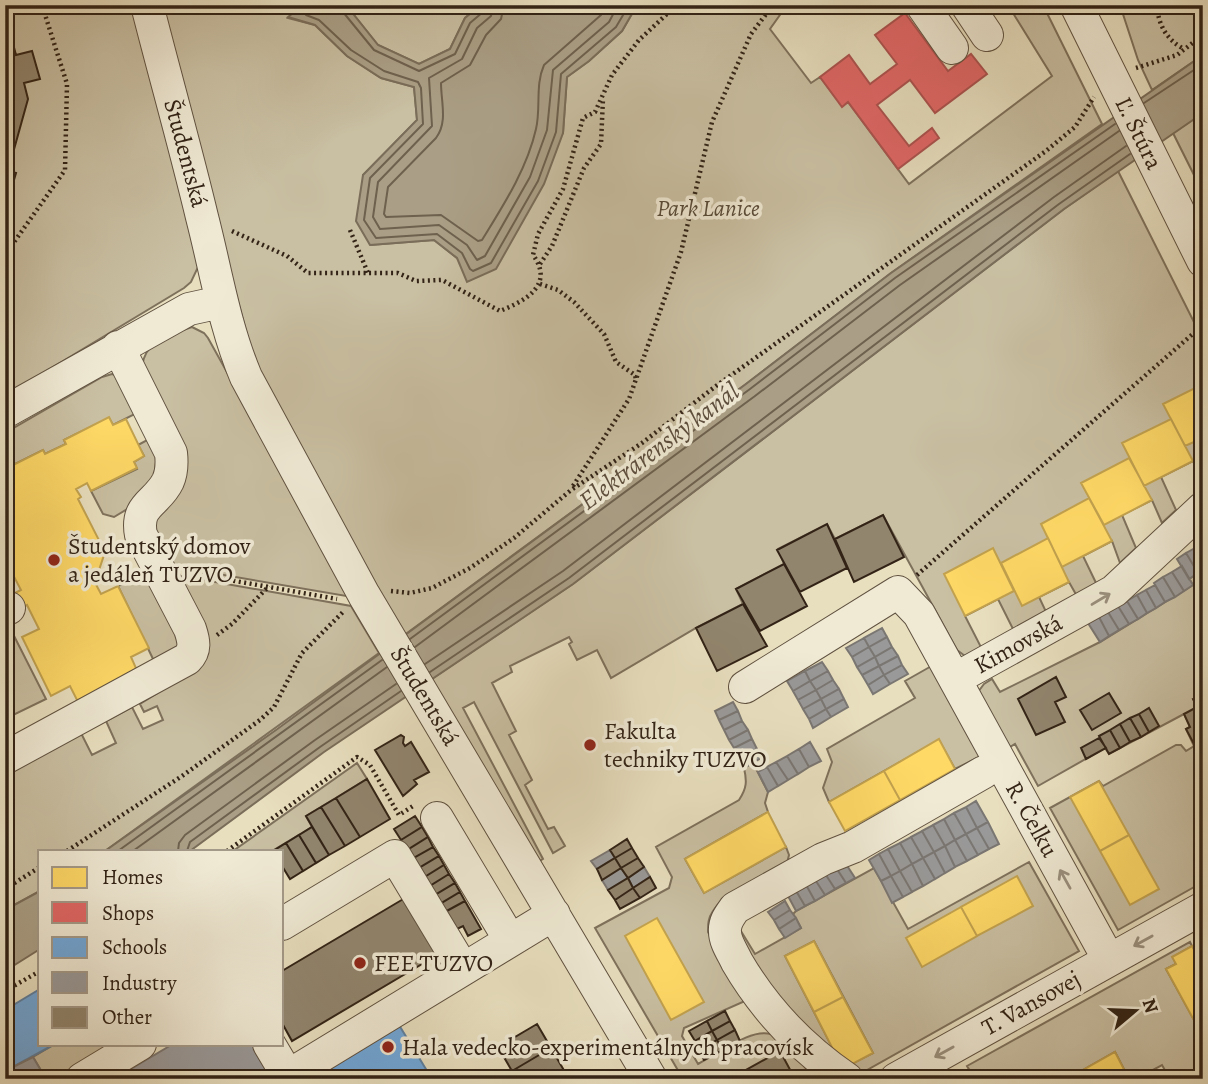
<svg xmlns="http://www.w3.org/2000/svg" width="1208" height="1084" font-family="Alegreya,serif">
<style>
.green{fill:#c9bfa2;stroke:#7e715c;stroke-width:2;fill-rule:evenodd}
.water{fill:#aa9f86;stroke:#7a6d59;stroke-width:2}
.homes{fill:#ffd966;stroke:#c2a24e;stroke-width:2}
.shops{fill:#e06666;stroke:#ac524e;stroke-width:2}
.schools{fill:#6fa8dc;stroke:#5d80a1;stroke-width:2}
.industry{fill:#999;stroke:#7a7672;stroke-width:2}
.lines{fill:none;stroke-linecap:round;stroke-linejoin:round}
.shore{stroke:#6e614e;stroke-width:2}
.building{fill:#91856e;stroke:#322316;stroke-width:2}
.minor-casing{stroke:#605240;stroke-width:34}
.path{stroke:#322316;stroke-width:4.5;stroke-dasharray:2 3.5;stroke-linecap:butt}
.minor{stroke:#f0ead5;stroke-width:32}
.oneway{stroke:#9a907f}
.poi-dot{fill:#8f2418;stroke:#f0ead5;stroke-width:2.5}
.labels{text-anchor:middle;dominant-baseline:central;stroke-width:7;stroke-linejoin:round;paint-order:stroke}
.street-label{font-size:24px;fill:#322316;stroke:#f0ead5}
.park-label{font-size:24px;font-style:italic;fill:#584a39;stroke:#f0ead5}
.poi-label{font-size:24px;fill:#322316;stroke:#f0ead5;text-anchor:start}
.water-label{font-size:26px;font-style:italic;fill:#5c4e3d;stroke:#f0ead5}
</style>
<rect width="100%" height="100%" fill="#e8dfbf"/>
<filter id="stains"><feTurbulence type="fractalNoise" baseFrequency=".00286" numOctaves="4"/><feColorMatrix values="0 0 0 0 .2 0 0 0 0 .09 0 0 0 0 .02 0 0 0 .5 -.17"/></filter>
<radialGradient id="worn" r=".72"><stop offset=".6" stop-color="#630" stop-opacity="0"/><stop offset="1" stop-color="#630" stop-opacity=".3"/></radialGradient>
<path class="green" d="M 5,5 L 135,5 L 199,265 L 191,282 L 184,288 L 5,396 Z
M 158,5 L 303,5 L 288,18 L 315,25 L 347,56 L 381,78 L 414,87 L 417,120 L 363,175 L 371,245 L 434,240 L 457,258 L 563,133 L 567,77 L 589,61 L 622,31 L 637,5 L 787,5 L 770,29 L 811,83 L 820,77 L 842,106 L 848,102 L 909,184 L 1052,76 L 1008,5 L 1043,5 L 1102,124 L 891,273 L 746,384 L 403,636 L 262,377 L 250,346 Z
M 346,5 L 481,5 L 465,18 L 450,49 L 419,64 L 378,45 Z
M 1120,5 L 1203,5 L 1203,55 L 1152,90 L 1138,60 Z
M 1203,113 L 1203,193 L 1173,133 Z
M 1118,171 L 1203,340 L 1203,482 L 1193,461 L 1161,477 L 1176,510 L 1162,523 L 1152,500 L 1122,515 L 1136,548 L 1120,563 L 1112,541 L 1083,556 L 1097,585 L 1078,598 L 1069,582 L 1039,597 L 1048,616 L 1015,633 L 998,599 L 965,616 L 983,651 L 965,656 L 957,650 L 883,515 L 835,539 L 827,524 L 778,549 L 784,564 L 736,589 L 743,604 L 696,628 L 611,678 L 597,650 L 577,660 L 569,644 L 572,642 L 569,637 L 510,666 L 512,672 L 492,683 L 516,731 L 509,735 L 532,780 L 525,785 L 548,829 L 554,827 L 565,846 L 553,853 L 474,702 L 463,708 L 543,859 L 538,862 L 430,680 L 573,584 L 1064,209 Z
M 192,327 L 204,333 L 208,338 L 352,597 L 165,565 L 149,532 L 173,490 L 142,366 C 146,339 170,335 192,327 Z
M 112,374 L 119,376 L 143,410 L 113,425 L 109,418 L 64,440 L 66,444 L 45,454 L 43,450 L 5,469 L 5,433 L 102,377 Z
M 149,439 L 164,464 L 129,508 L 114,517 L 103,514 L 91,491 L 137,469 L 134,462 L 144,456 L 138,445 Z
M 1203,570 L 1203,882 L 1118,930 L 1050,808 L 1099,781 L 1103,786 L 1176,745 L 1181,745 L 1186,751 L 1194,746 L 1186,729 L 1190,727 L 1184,714 L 1109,754 L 1105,748 L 1038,786 L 1015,744 L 1005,750 L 978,692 L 984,684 L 992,679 L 1000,692 L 1100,642 L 1193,585 L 1189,579 Z
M 147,573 L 181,636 L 177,648 L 154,661 L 118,586 Z
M 170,574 L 351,606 L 379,653 L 105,851 L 40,851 L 40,891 L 5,910 L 5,770 L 81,733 L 92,755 L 116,743 L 106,721 L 132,707 L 143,729 L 163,720 L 157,706 L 144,712 L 140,704 L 188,674 Z
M 9,626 L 46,699 L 5,719 L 5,640 Z
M 935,664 L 985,754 L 955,769 L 939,740 L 829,802 L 823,788 L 832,762 L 827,749 L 915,698 L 905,681 Z
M 357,763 L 367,779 L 306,816 L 312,827 L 272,851 L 233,851 Z
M 753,763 L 768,792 L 765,803 L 768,812 L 685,859 L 704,893 L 786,847 L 789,855 L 787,863 C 768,874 724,892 713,911 C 708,918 708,924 708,932 L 745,1001 L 684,1028 L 682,1036 L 698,1064 C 756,1032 773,1009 812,1079 L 683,1079 L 595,928 L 669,888 L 672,877 L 656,847 L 739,800 C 747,788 747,781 744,768 Z
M 1029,862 L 1079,951 L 851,1079 L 758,981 L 736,923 L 755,954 L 801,928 L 793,914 L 796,911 L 874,868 L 908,929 ZM 814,941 L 873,1053 L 843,1068 L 785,956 Z
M 1190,942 L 1192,946 L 1173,957 L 1176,964 L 1166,969 L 1203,1036 L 1203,1079 L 1170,1079 L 1162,1065 L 1136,1079 L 1129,1079 L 1115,1052 L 1067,1079 L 975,1079 L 967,1066 Z
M 55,1044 L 115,1044 L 57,1079 L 46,1079 L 33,1057 Z"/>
<path class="water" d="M 303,5 L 346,5 L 378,45 L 419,64 L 450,49 L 465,18 L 481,5 L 637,5 L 622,31 L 589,61 L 567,77 L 563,133 L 544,184 L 496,269 L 467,282 L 457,258 L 434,240 L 370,245 L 356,221 L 363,175 L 417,120 L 414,87 L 381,78 L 347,56 L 315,25 L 288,17 Z
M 1203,55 L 1203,113 L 1064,209 L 573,584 L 324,752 L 190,851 L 105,851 L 276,730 L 746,384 L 891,273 Z
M 40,891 L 40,949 L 5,971 L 5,910 Z"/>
<path class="homes" d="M 1203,384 L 1203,438 L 1185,446 L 1163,404 Z
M 109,417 L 113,425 L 126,419 L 144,456 L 134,462 L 137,468 L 91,491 L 87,483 L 76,489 L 81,497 L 78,499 L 105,552 L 98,573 L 92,577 L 101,594 L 118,586 L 149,648 L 131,657 L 139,675 L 79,704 L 70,686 L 51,696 L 22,637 L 39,629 L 27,605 L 20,609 L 13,594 L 21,590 L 10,569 L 5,571 L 5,469 L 43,450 L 45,454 L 66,444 L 64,440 Z
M 1171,419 L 1193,461 L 1144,486 L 1122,443 Z
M 1129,458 L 1152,500 L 1104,525 L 1081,483 Z
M 1089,498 L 1112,541 L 1062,567 L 1041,524 Z
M 1048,538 L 1069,582 L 1022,606 L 1001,563 Z
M 993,548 L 1014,591 L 965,616 L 944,574 Z
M 939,739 L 955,769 L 900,800 L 884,771 Z
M 884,771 L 900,800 L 845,831 L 829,802 Z
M 1099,781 L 1129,835 L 1100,851 L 1070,797 Z
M 768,812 L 786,847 L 704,893 L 685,859 Z
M 1129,835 L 1159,889 L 1130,905 L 1100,851 Z
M 1017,876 L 1033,906 L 977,936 L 961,907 Z
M 961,907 L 977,936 L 922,967 L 906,938 Z
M 657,918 L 704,1002 L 671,1020 L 625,936 Z
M 814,941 L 843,997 L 814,1012 L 785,956 Z
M 1192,946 L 1203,966 L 1203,1020 L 1196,1024 L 1166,969 L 1176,964 L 1172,957 Z
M 843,997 L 873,1053 L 843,1069 L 814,1012 Z
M 1115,1052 L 1129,1079 L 1067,1079 Z"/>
<path class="shops" d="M 905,13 L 948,71 L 971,54 L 987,74 L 935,113 L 910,80 L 877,105 L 909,146 L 932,128 L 939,138 L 898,169 L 848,102 L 842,107 L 820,77 L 849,55 L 870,84 L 897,64 L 875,35 Z"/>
<path class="schools" d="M 40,989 L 40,1044 L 55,1044 L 11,1068 L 5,1059 L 5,1010 Z
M 399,1025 L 432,1079 L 334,1079 L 328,1068 Z"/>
<path class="industry" d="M 1195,548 L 1203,560 L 1203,570 L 1198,573 L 1186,553 Z
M 1186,553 L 1198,573 L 1189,579 L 1177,559 Z
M 1182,566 L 1193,585 L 1184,591 L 1172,572 Z
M 1172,572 L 1184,591 L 1175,597 L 1163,577 Z
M 1163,577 L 1175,597 L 1165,602 L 1154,583 Z
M 1155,585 L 1165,602 L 1156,608 L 1146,590 Z
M 1146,590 L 1156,608 L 1147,613 L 1137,595 Z
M 1137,595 L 1147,613 L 1138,619 L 1127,601 Z
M 1127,601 L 1138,619 L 1129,624 L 1118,606 Z
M 1118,606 L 1129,624 L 1119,630 L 1108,612 Z
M 1108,612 L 1119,630 L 1109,636 L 1099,617 Z
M 1099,617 L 1109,636 L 1100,642 L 1088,623 Z
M 882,628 L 887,637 L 869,647 L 864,638 Z
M 887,637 L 892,647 L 875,657 L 869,647 Z
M 864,638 L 869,647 L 852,657 L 846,648 Z
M 869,647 L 875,657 L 857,667 L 852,657 Z
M 892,647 L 898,656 L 879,666 L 875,657 Z
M 898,656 L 902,665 L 884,675 L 879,666 Z
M 875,657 L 879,666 L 862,675 L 857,667 Z
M 822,662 L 828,671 L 810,681 L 805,671 Z
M 902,665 L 908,674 L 890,684 L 884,675 Z
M 879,666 L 884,675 L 868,685 L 862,675 Z
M 805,671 L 810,681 L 793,691 L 787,681 Z
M 828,671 L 833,680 L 816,690 L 810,681 Z
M 884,675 L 890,684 L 873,694 L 868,685 Z
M 833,680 L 839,689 L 821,699 L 816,690 Z
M 810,681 L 816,690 L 798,700 L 793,691 Z
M 839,689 L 844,699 L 826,709 L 821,699 Z
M 816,690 L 821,699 L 803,709 L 798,700 Z
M 821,699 L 826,709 L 809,719 L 803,709 Z
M 844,699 L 848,707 L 831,717 L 826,709 Z
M 733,702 L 738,711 L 719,720 L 715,711 Z
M 826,709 L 831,717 L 813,728 L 809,719 Z
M 738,711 L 742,721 L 724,730 L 719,720 Z
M 742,721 L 748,730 L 729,740 L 724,730 Z
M 748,730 L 752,739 L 734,748 L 729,740 Z
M 752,739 L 757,749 L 739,758 L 734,748 Z
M 810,742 L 821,761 L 809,767 L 799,749 Z
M 757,749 L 761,758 L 744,768 L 739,758 Z
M 799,749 L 809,767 L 798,774 L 787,756 Z
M 787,756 L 798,774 L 788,780 L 776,762 Z
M 776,762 L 788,780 L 778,786 L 767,767 Z
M 767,767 L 778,786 L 768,792 L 758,772 Z
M 976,801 L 988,822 L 977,828 L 966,807 Z
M 966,807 L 977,828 L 966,834 L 954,813 Z
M 954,813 L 966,834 L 955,840 L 944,819 Z
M 944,819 L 955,840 L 945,846 L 933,825 Z
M 988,822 L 999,844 L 989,849 L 977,828 Z
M 933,825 L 945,846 L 934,852 L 922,831 Z
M 977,828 L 989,849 L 978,855 L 966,834 Z
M 922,831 L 934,852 L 923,858 L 911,837 Z
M 966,834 L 978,855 L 967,861 L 955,840 Z
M 911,837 L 923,858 L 912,864 L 900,843 Z
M 955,840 L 967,861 L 955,867 L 945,846 Z
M 900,843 L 912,864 L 900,871 L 888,849 Z
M 945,846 L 955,867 L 945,873 L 934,852 Z
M 888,849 L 900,871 L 891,876 L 879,854 Z
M 610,850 L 615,858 L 597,869 L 591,861 Z
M 934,852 L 945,873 L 935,879 L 923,858 Z
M 879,854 L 891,876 L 881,881 L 869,860 Z
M 923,858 L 935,879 L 923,886 L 912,864 Z
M 844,861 L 855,878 L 846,883 L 835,866 Z
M 912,864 L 923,886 L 912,892 L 900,871 Z
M 835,866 L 846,883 L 835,889 L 824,872 Z
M 644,867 L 650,877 L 633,888 L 628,878 Z
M 621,868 L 628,878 L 608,890 L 602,880 Z
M 900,871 L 912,892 L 903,897 L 891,876 Z
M 824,872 L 835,889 L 825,895 L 814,878 Z
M 891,876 L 903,897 L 892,903 L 881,881 Z
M 814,878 L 825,895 L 815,901 L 805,883 Z
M 805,883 L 815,901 L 805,906 L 795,889 Z
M 795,889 L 805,906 L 796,911 L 787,894 Z
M 785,901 L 790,910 L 774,920 L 768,912 Z
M 790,910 L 796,918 L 779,929 L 774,920 Z
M 796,918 L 801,928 L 785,938 L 779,929 Z
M 173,1044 L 254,1044 L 275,1079 L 114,1079 Z
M 33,1057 L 46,1079 L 6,1079 L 5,1071 Z"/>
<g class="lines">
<path class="shore" d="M 306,5 L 306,15 L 319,20 L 351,50 L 384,71 L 418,82 L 421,88 L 423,124 L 370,178 L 364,220 L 376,238 L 437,234 L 462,253 L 470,269 L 473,271 L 491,263 L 538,181 L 556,132 L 561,74 L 616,27 L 629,5
M 341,5 L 343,12 L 374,50 L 419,71 L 455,54 L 470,23 L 483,12 L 484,5
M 493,5 L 491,16 L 477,28 L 462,59 L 429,78 L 432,126 L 378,182 L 373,217 L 380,229 L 439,225 L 467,245 L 477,260 L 485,256 L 530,177 L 547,130 L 553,70 L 609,22 L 618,5
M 504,5 L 501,19 L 486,35 L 470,65 L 441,83 C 441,102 448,122 436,138 L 388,187 L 384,214 L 386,217 L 441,215 L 478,241 L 482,240 C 503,206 527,169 536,129 C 541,108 535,85 544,65 L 601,15 L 606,5
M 1144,103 L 1203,64
M 410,639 L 750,389 L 895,278 L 1115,124
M 415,647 L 755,396 L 900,285 L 1119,131
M 425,664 L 563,571 L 1054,197 L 1126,146
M 430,672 L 569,578 L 1059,204 L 1130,154
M 118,851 L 382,660
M 133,851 L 387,667
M 178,851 L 179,843 L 185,835 L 315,740 L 396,684
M 187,851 L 190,842 L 320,747 L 401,691"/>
</g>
<path class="building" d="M 5,31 L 11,36 L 16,55 L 32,51 L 40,79 L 24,83 L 28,99 L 8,171 L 16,173 L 5,211 Z
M 883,515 L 904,557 L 854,582 L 835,539 Z
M 827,524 L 847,568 L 800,592 L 777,550 Z
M 784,564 L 807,606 L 760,631 L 736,589 Z
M 743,604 L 767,646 L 717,671 L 696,628 Z
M 1056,677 L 1066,697 L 1055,702 L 1065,722 L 1036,735 L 1018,699 Z
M 1109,693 L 1121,713 L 1092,730 L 1080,710 Z
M 1203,696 L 1203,742 L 1195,746 L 1186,729 L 1190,727 L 1184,714 L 1197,707 L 1193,699 Z
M 1149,708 L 1159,726 L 1149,732 L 1139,714 Z
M 1139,714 L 1149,732 L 1141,737 L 1130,718 Z
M 1130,718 L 1141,737 L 1130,742 L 1120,724 Z
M 1120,724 L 1130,742 L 1120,748 L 1110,730 Z
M 1110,730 L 1120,748 L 1109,754 L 1099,736 Z
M 401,735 L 404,737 L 403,743 L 405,746 L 411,742 L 429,772 L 414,780 L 417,784 L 403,796 L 375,750 Z
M 1099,738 L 1106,748 L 1086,759 L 1081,748 Z
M 367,779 L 390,819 L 360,837 L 336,798 Z
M 336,798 L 360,837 L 345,846 L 321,807 Z
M 321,807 L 345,846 L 329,855 L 306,816 Z
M 415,816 L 422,827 L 401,840 L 394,829 Z
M 312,827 L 329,855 L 316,863 L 299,835 Z
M 422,827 L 428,837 L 407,850 L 401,840 Z
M 299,835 L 316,863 L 303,871 L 286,843 Z
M 428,837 L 433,847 L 412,859 L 407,850 Z
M 627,839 L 632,848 L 615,858 L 610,850 Z
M 286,843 L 303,871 L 290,879 L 282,866 L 282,851 L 273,851 Z
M 433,847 L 439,856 L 417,869 L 412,859 Z
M 632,848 L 638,858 L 621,868 L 615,858 Z
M 439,856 L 444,865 L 423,878 L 417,869 Z
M 615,858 L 621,868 L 602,880 L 597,869 Z
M 638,858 L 644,867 L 628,878 L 621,868 Z
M 444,865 L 449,874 L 428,887 L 423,878 Z
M 449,874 L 455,883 L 433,896 L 428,887 Z
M 650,877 L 656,888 L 640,898 L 633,888 Z
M 628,878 L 633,888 L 615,900 L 608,890 Z
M 455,883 L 460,892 L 438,905 L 433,896 Z
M 633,888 L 640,898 L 620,909 L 615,900 Z
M 460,892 L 465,901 L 443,913 L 438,905 Z
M 405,898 L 439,954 L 292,1041 L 282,1023 L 282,971 Z
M 465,901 L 481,929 L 468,936 L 463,926 L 453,931 L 443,913 Z
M 725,1011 L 730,1021 L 712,1031 L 707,1021 Z
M 707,1021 L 712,1031 L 695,1041 L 689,1031 Z
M 730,1021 L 735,1030 L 717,1040 L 712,1031 Z
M 537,1024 L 551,1048 L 512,1071 L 498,1047 Z
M 735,1030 L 740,1041 L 723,1050 L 717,1040 Z
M 712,1031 L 717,1040 L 699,1051 L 695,1041 Z
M 717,1040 L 723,1050 L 704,1060 L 699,1051 Z
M 551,1048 L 569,1079 L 499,1079 L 512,1071 Z
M 780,1051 L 795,1079 L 751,1079 L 746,1070 Z"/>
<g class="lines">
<g class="minor-casing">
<path id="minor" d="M 147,5 C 165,76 185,146 202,217 C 216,271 224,325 246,377 L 364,595 L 651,1079
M 922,5 L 952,48
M 967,5 L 987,35
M 1076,5 L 1203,261
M 5,412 L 189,309 L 221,302
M 5,609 L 9,608
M 955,679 L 1114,591 L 1203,508
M 745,687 L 898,592 L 919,614 L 1109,960
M 5,758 L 187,659 C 196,650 194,641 190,629 L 141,535 C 135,504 157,504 168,481 C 172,472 172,462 171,453 L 118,347
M 437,818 L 510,940
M 282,924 L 395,856 L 463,969
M 269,1044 L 288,1076
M 82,1079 L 140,1044
M 290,1079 L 288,1076 L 554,914
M 847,1079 C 800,1047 765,1010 737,962 C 733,953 725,942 725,932 C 724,922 730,915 735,908 L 823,859 L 853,847 L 984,772
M 896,1079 L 1203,908"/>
</g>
<path class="path" d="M 1157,5 C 1158,25 1167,40 1184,49
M 1136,68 L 1177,55 L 1203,35
M 350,230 L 368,273
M 232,231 L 287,256 L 308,273 L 398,273 L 416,281 L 442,280 L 500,311 C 525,301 555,285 533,255 L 538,234 L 563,189 L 583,118 L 595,112 L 612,75 L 639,40 L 668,13 L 691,5
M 5,255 L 65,170 L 67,84 L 42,5
M 540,264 L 552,246 L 584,168 L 601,144 L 603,98
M 540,284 L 558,290 L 574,302 L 604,334 L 616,362 L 635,375 L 636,380
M 573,486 L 629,399 L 681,252 L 712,122 L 751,34 L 773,5
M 190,573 L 337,599
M 917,575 L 1203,325
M 391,591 L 410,593 L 432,588 L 470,568 L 514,538 L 571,490 L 642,443 L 716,386 L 1046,151 L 1075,127 L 1094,97
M 217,635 L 232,624 L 269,586
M 67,851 L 182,776 L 260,720 L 274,707 L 302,653 L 344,611
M 227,851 L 357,757 L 370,765 L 399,815 L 413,806
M 5,889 L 40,867
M 5,991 L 40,971"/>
<use href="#minor" class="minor"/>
</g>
<defs><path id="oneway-shaft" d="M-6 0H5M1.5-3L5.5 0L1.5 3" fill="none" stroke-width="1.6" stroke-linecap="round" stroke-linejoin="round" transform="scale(1.75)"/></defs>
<g class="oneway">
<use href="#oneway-shaft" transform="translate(1101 599) rotate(-31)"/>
<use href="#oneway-shaft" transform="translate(1065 879) rotate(-119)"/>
<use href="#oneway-shaft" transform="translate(1143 941) rotate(151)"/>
<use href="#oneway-shaft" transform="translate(944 1052) rotate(151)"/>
</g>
<g class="poi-dot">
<circle cx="54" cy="560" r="7"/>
<circle cx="590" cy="745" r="7"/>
<circle cx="360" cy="963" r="7"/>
<circle cx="388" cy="1047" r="7"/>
</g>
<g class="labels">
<g class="street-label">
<text transform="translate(1139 133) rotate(64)">Ľ. Štúra</text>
<text transform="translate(186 153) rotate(75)">Študentská</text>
<text transform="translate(1018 644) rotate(-29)">Kimovská</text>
<text transform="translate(425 696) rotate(59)">Študentská</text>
<text transform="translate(1032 819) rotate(61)">R. Čelku</text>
<text transform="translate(1031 1003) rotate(-29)">T. Vansovej</text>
</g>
<g class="park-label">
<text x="708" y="208">Park Lanice</text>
</g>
<g class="poi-label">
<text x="68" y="546">Študentský domov<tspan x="68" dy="28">a jedáleň TUZVO</tspan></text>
<text x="604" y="731">Fakulta<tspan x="604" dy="28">techniky TUZVO</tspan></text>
<text x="374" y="963">FEE TUZVO</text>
<text x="402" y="1047">Hala vedecko-experimentálnych pracovísk</text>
</g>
<g class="water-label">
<text transform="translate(659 446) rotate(-37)">Elektrárenský kanál</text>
</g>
</g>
<rect width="1208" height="1084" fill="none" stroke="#e8dfbf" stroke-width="28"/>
<rect x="7" y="7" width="1194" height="1070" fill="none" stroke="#322316" stroke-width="3.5"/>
<rect x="14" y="14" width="1180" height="1056" fill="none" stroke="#322316" stroke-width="2"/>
<rect x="38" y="850" width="245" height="196" fill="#f0ead5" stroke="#a49a89" stroke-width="2"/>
<rect x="52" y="867" width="35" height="21" fill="#ffd966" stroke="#a49a89" stroke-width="2"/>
<text x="102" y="884" font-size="21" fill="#322316">Homes</text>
<rect x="52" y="902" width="35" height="21" fill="#e06666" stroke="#a49a89" stroke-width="2"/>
<text x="102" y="920" font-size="21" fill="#322316">Shops</text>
<rect x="52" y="937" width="35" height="21" fill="#6fa8dc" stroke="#a49a89" stroke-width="2"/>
<text x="102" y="954" font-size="21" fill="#322316">Schools</text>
<rect x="52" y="972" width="35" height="21" fill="#999999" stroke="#a49a89" stroke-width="2"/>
<text x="102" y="990" font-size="21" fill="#322316">Industry</text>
<rect x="52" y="1007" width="35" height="21" fill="#91856e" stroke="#a49a89" stroke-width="2"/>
<text x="102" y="1024" font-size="21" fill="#322316">Other</text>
<g transform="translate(1135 1011) rotate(71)" stroke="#f0ead5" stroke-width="5" paint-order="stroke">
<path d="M0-5L12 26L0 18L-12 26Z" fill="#322316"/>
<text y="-10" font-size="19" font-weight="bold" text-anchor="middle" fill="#322316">N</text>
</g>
<rect width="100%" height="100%" filter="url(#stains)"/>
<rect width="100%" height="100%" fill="url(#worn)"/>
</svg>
